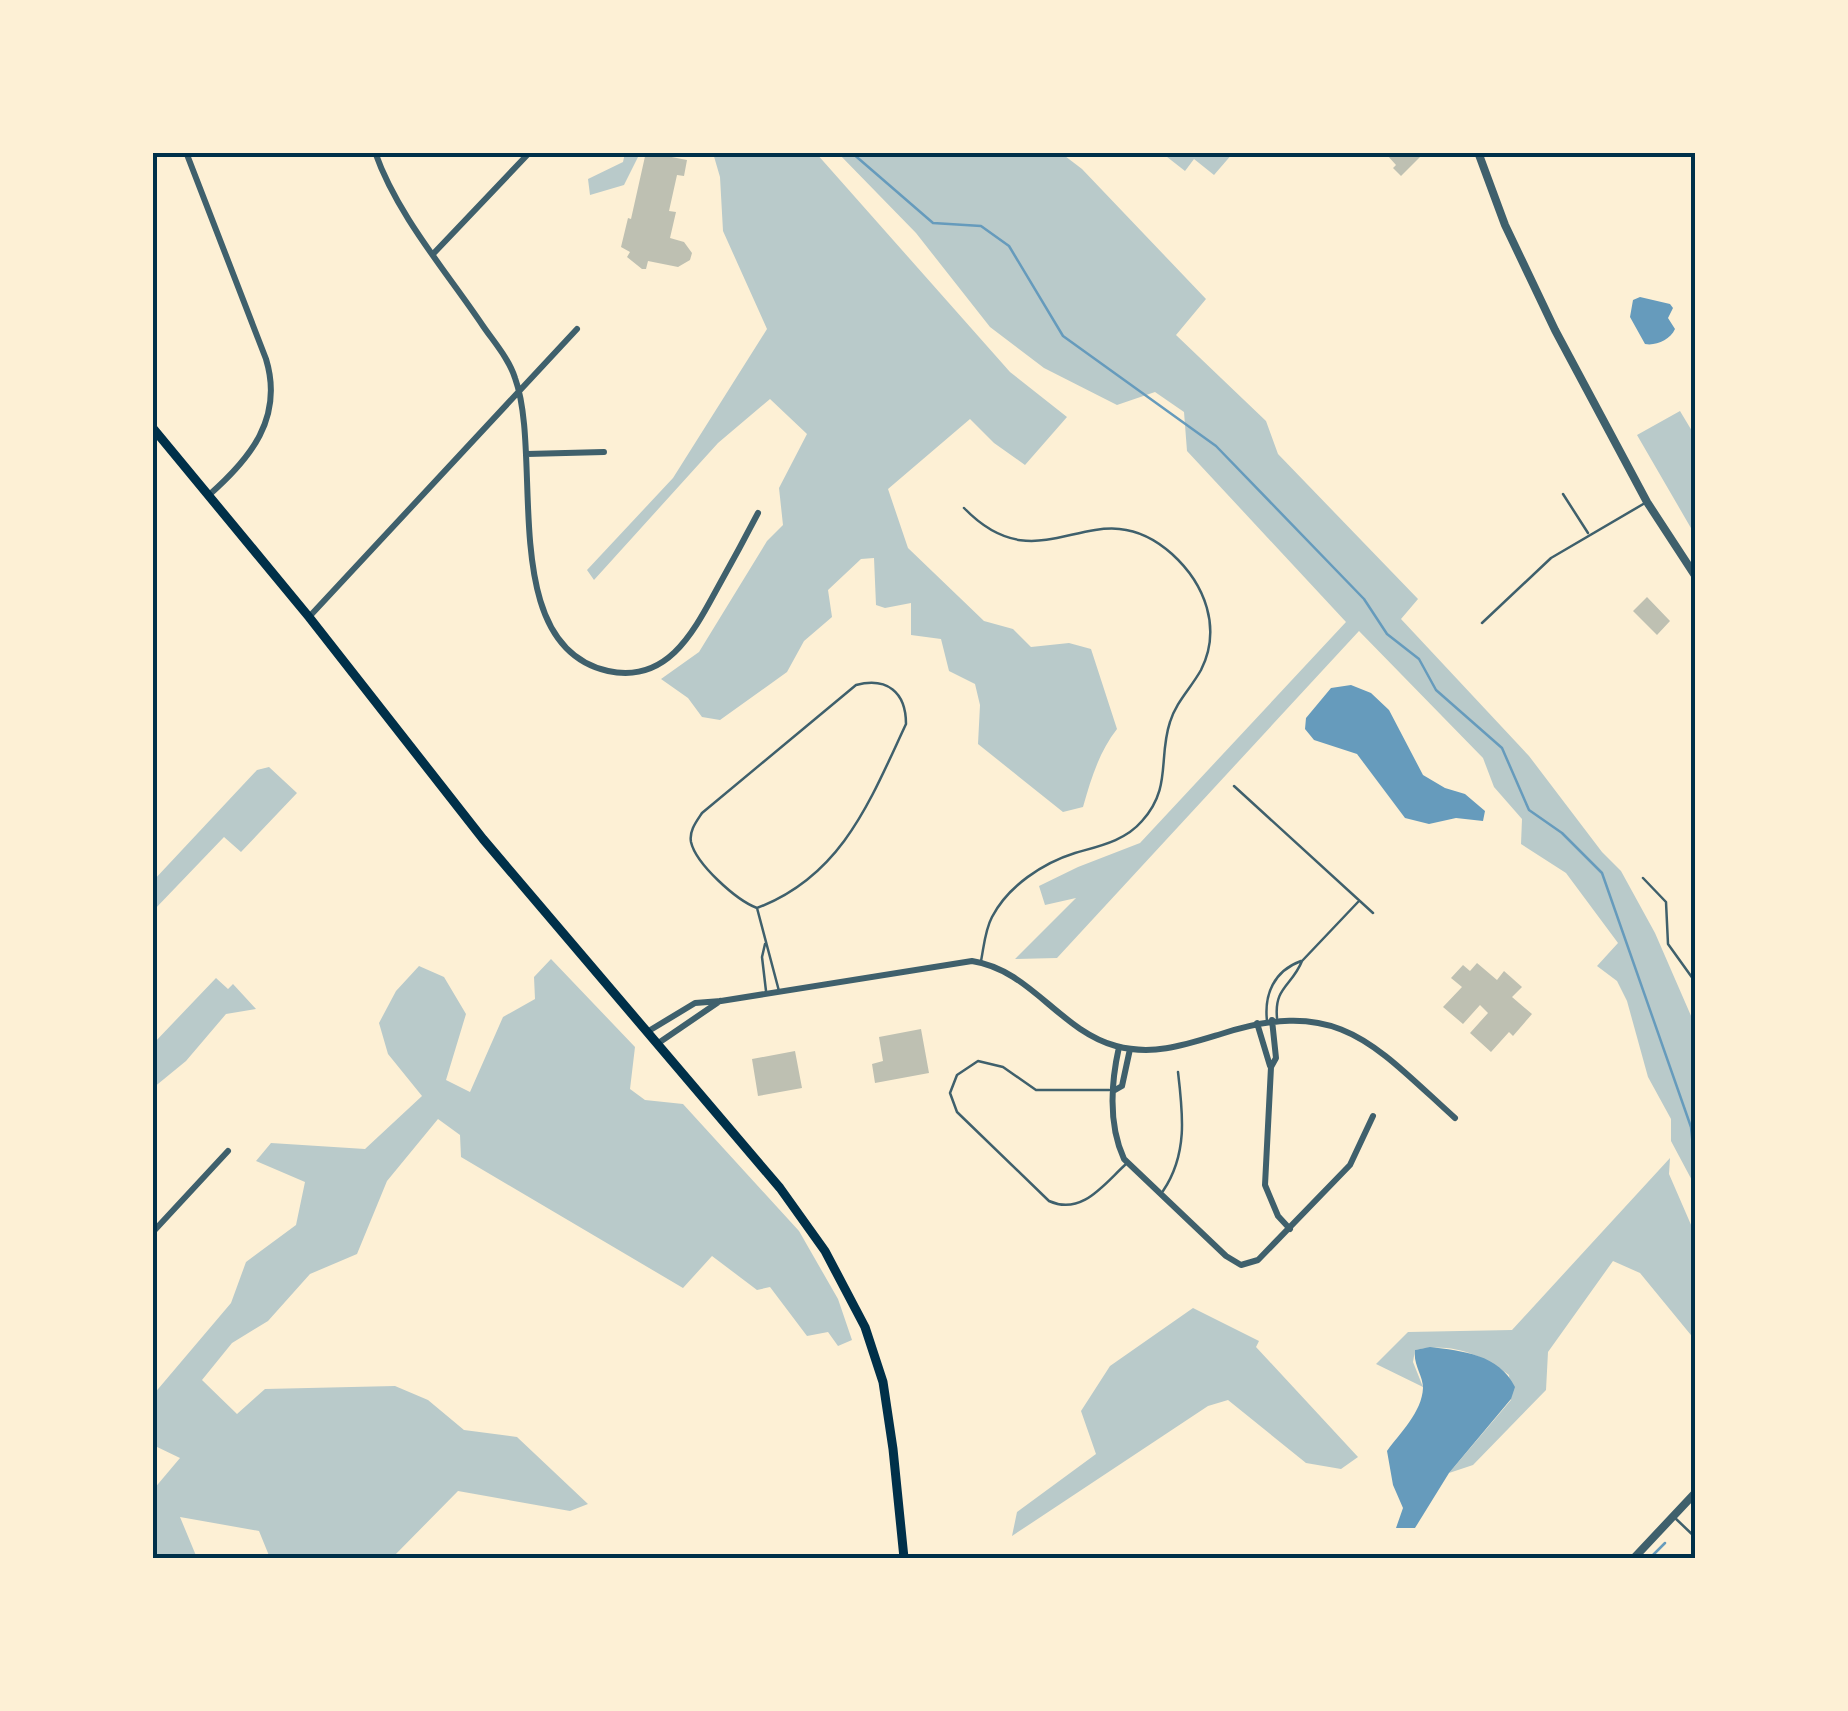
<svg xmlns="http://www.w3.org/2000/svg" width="1848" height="1711" font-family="Karla,sans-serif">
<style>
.green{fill:#b9caca}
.water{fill:#669bbc}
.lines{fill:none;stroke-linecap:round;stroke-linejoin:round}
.stream{stroke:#669bbc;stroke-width:2.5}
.building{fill:#bec0b2}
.service{stroke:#3f606c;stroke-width:2.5}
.minor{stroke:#3f606c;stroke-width:6}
.tertiary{stroke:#3f606c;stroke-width:8}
.secondary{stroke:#003049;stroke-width:9}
.neatline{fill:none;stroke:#003049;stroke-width:4}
</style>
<rect width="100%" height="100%" fill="#fdf0d5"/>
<path class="green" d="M 625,153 L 640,153 L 624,185 L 590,195 L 588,179 L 623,162 Z
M 713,153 L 816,153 L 1010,372 L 1067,417 L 1025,465 L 994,443 L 970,419 L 888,489 L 908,548 L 984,621 L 1013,629 L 1031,647 L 1069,643 L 1091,649 L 1117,729 C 1099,752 1091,779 1083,807 L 1063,812 L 978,744 L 980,705 L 975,684 L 949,671 L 941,639 L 911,635 L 911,603 L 885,608 L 876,605 L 874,558 L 861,559 L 828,590 L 832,617 L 804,641 L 787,672 L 720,720 L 702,717 L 688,698 L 661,679 L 699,652 L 767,541 L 783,525 L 779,488 L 807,434 L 770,399 L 718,443 L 594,580 L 587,570 L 673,478 L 767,329 L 723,231 L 720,177 Z
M 838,153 L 1061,153 L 1082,169 L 1206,299 L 1176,335 L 1266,421 L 1278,454 L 1418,599 L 1401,619 L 1529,756 L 1602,852 L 1621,871 L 1655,933 L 1695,1025 L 1695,1186 L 1671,1141 L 1671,1119 L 1648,1077 L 1627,1001 L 1617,981 L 1597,966 L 1618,943 L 1566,873 L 1521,844 L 1522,819 L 1494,787 L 1483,758 L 1359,631 L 1057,958 L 1015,959 L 1076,898 L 1045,905 L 1039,886 L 1078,867 L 1140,843 L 1346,622 L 1187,451 L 1184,412 L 1155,392 L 1117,405 L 1044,368 L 990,327 L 916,233 Z
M 1162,153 L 1233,153 L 1214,175 L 1194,159 L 1185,171 Z
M 1680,411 L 1695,436 L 1695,535 L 1637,435 Z
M 269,767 L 297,793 L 241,852 L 224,837 L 153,911 L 153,881 L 257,770 Z
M 551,959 L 635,1047 L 630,1089 L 645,1100 L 683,1104 L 799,1231 L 838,1299 L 852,1340 L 838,1346 L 828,1332 L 807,1336 L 770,1287 L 757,1290 L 712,1256 L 683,1288 L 461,1157 L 460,1135 L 438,1119 L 387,1181 L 357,1254 L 310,1274 L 268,1321 L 232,1343 L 202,1380 L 237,1414 L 265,1389 L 395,1386 L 428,1400 L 464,1430 L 517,1437 L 588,1504 L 570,1511 L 458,1491 L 392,1558 L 270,1558 L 259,1531 L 180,1517 L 197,1558 L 161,1558 L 153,1549 L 153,1490 L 180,1458 L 153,1445 L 153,1395 L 231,1303 L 246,1262 L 296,1225 L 305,1182 L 256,1161 L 271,1143 L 365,1149 L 422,1096 L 388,1054 L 379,1023 L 396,991 L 419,966 L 444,977 L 466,1014 L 446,1080 L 470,1092 L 503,1017 L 535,999 L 534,977 Z
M 216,978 L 228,989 L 233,984 L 256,1009 L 226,1014 L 186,1061 L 153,1088 L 153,1044 Z
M 1670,1158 L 1669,1174 L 1695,1234 L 1695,1340 L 1640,1273 L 1613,1261 L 1548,1352 L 1546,1390 L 1473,1465 L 1449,1473 L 1511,1400 L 1509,1375 C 1482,1354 1449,1342 1415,1350 L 1413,1362 L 1423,1387 L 1376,1364 L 1408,1332 L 1512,1330 Z
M 1193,1308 L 1259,1341 L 1256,1347 L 1358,1457 L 1341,1469 L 1306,1463 L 1228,1400 L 1208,1406 L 1012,1536 L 1017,1512 L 1096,1454 L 1081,1411 L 1110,1366 Z"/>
<path class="water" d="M 1640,297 L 1670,304 L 1673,308 L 1668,318 L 1675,329 C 1670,340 1656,346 1645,344 L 1630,317 L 1633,300 Z
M 1351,685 L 1371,693 L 1389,710 L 1423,775 L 1445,788 L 1465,794 L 1485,811 L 1483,821 L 1456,818 L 1429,824 L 1405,818 L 1357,754 L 1314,740 L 1305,729 L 1306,718 L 1331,688 Z
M 1430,1347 C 1462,1351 1499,1354 1515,1387 L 1511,1399 L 1449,1473 L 1415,1528 L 1396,1528 L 1403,1508 L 1393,1485 L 1387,1451 C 1400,1433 1422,1412 1423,1388 C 1423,1375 1413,1365 1415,1350 Z"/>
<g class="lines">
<path class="stream" d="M 851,152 L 933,223 L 981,226 L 1009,246 L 1063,336 L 1216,446 L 1364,599 L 1387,634 L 1419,659 L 1436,690 L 1502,748 L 1529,810 L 1562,833 L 1602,873 L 1691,1127 L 1696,1177
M 1650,1558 L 1665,1543"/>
</g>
<path class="building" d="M 646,152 L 687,160 L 684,176 L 677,175 L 669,211 L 676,212 L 670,238 L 684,242 L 692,253 L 690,260 L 678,267 L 648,261 L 646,269 L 642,269 L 627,257 L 630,252 L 621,247 L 628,218 L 631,219 Z
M 1389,152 L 1397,153 L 1425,152 L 1401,176 L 1393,168 L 1396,165 L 1387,155 Z
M 1647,597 L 1670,621 L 1657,635 L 1633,611 Z
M 1477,963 L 1497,980 L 1504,971 L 1522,987 L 1512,997 L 1532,1014 L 1513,1036 L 1509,1032 L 1491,1052 L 1470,1033 L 1488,1013 L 1480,1005 L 1463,1024 L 1443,1007 L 1462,987 L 1451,978 L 1463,965 L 1470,971 Z
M 921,1029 L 929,1073 L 875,1083 L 872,1064 L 883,1061 L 879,1037 Z
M 795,1051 L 802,1088 L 758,1096 L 752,1059 Z"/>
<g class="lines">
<path class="service" d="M 1563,494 L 1588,533
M 964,508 C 1043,590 1094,484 1172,554 C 1205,584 1222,628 1201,670 C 1191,688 1176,702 1170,722 C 1158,758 1172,788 1142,821 C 1125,841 1099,846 1075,853 C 1043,863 1008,886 992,917 C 985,930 984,946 981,961
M 1482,623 L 1551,558 L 1645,503
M 1234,786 L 1373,913
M 1643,878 L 1666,902 L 1668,944 L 1696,983
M 757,908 C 736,900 696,864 691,842 C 689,831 696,822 702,813 L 856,685 C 887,677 906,692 906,724 C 870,801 842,876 757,908 L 779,991
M 765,944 L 762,957 L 766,991
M 1277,1018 C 1274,987 1292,986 1302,961 L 1358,902
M 1267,1021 C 1264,994 1274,971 1301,961
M 1109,1090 L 1036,1090 L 1003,1067 L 978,1061 L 957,1075 L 950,1093 L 957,1112 L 1049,1201 C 1082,1216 1104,1184 1126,1164
M 1163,1191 C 1188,1154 1183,1114 1178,1072
M 1674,1517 L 1696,1538"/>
<path class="minor" d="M 186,152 L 266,359 C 284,418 250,459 209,495
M 375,152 C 397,215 446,271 483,326 C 494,342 509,359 515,378 C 544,457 496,646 608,671 C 668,684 694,631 718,587 C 732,562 745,538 758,513
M 434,253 L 530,152
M 527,454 L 604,452
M 309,617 L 577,329
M 1272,1020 L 1276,1058 L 1271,1067 L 1265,1185 L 1278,1216 L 1290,1229
M 1257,1023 L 1270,1066
M 647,1032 L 695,1003 L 721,1001 L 972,961 C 1031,970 1059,1030 1116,1046 C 1153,1056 1185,1045 1221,1034 C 1339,996 1373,1044 1455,1118
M 657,1044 L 720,1001
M 1119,1047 C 1111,1083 1108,1124 1124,1159 L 1226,1256 L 1241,1265 L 1258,1260 L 1350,1165 L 1373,1116
M 1115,1090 L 1122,1086 L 1130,1049
M 152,1233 L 228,1151"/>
<path class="tertiary" d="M 1478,152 L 1505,225 L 1555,330 L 1647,502 L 1696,577
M 1634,1558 L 1696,1492"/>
<path class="secondary" d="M 152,427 L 309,617 L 483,839 L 780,1188 L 825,1251 L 865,1327 L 883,1382 L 893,1449 L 904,1558"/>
</g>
<rect width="1848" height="1711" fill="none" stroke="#fdf0d5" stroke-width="310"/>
<rect x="155" y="155" width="1538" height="1401" class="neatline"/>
</svg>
